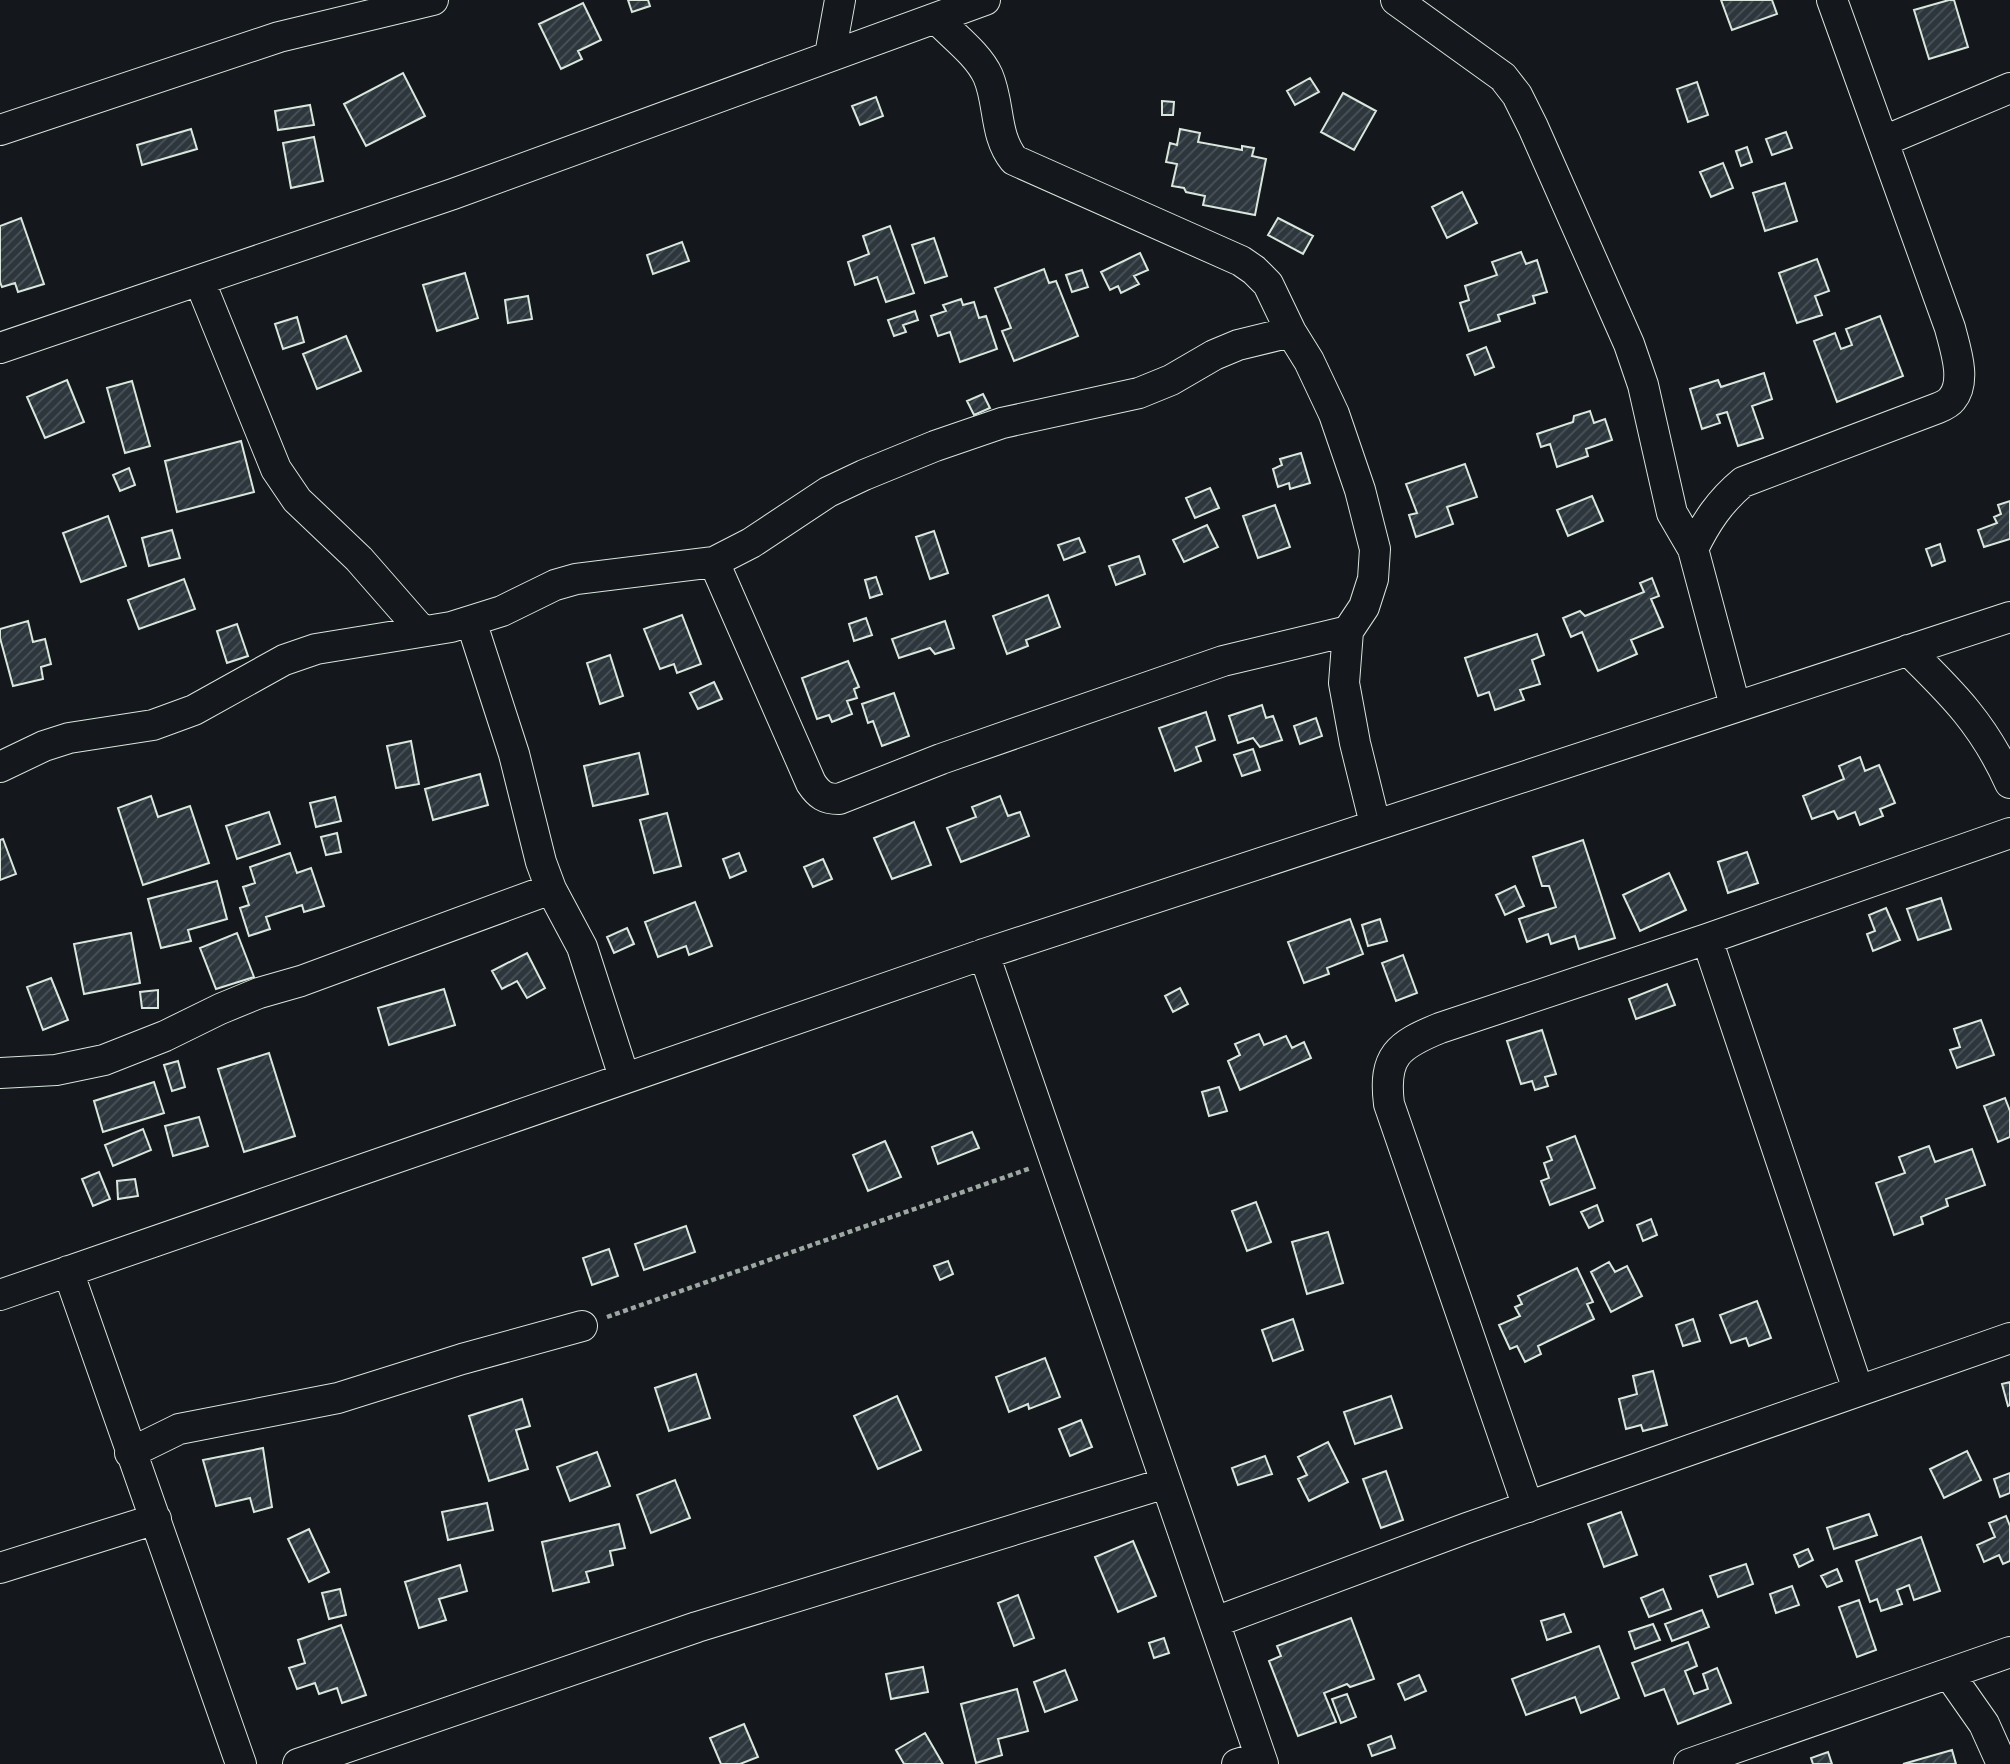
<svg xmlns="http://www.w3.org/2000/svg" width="2010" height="1764" font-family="Montserrat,sans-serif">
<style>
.building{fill:url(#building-hatch);stroke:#d8e6dc;stroke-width:2}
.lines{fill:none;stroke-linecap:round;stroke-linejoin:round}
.minor-casing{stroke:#d8e6dc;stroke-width:32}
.path{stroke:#9da8a2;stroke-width:4.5;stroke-dasharray:5 3.5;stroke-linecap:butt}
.minor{stroke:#14181c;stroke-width:30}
</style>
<defs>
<pattern id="building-hatch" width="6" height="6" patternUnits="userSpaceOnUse" patternTransform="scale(1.75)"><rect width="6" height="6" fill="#2c363c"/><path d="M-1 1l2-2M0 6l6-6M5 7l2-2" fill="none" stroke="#4a5358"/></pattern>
</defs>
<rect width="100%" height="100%" fill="#14181c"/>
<path class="building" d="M 628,0 L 648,0 L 650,6 L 632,12 Z
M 1721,0 L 1772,0 L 1777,14 L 1732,30 Z
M 1949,0 L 1954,0 L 1968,47 L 1929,59 L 1914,10 Z
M 583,3 L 601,40 L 578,51 L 582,59 L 561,69 L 539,24 Z
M 403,73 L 425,116 L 366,146 L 344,104 Z
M 1310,78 L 1319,92 L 1295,105 L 1287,91 Z
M 1697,82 L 1708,115 L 1688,122 L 1677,89 Z
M 1343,93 L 1376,111 L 1354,150 L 1321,132 Z
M 876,97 L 883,116 L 860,125 L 852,106 Z
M 1162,101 L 1174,102 L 1173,115 L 1162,115 Z
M 310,105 L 314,125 L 278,130 L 275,111 Z
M 191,129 L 197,149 L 142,165 L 137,145 Z
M 1180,129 L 1200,133 L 1198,142 L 1242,150 L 1242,146 L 1254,148 L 1252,156 L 1266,159 L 1255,215 L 1203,205 L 1205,196 L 1186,192 L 1184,188 L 1172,186 L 1177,164 L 1166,162 L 1170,143 L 1177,145 Z
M 1786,132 L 1792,148 L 1772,155 L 1766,139 Z
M 314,137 L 323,181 L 291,188 L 283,143 Z
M 1747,147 L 1752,162 L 1741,166 L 1736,151 Z
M 1723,163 L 1733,188 L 1711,197 L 1700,172 Z
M 1785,183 L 1797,221 L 1765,231 L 1753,193 Z
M 1462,192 L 1477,223 L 1447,238 L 1432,207 Z
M 21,218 L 44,284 L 18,292 L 15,283 L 2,287 L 0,282 L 0,226 Z
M 1278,218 L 1313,236 L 1303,254 L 1268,235 Z
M 890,226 L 914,293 L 886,302 L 877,277 L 855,285 L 848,262 L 869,254 L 863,236 Z
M 934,238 L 947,276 L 925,283 L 912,245 Z
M 682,242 L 689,261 L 653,274 L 647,255 Z
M 1521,252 L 1526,264 L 1537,260 L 1547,292 L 1533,296 L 1535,303 L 1498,315 L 1500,321 L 1469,331 L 1460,303 L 1469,300 L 1465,286 L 1497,275 L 1492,262 Z
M 1140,253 L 1148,270 L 1134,276 L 1139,284 L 1121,293 L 1118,286 L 1110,290 L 1101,272 Z
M 1817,259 L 1829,291 L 1815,296 L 1822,315 L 1797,323 L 1779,273 Z
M 1044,269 L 1049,283 L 1056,281 L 1078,336 L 1014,361 L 1002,331 L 1011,328 L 995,288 Z
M 1082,270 L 1088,287 L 1072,292 L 1066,275 Z
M 465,273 L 478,318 L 437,331 L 423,285 Z
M 528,296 L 532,319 L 508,323 L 505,300 Z
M 961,299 L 963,305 L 974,302 L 979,318 L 986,316 L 997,349 L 960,362 L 950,332 L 938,336 L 931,316 L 946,311 L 943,305 Z
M 915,311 L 918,320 L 903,325 L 906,332 L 894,336 L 888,320 Z
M 1880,316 L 1903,376 L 1837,402 L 1814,341 L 1835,333 L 1841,349 L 1852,345 L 1846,329 Z
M 297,317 L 304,342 L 283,349 L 275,324 Z
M 346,336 L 361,371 L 317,389 L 303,354 Z
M 1486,347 L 1494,367 L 1475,375 L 1467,355 Z
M 1764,373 L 1772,399 L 1752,406 L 1763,438 L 1738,446 L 1727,412 L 1717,415 L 1720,423 L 1702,429 L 1690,389 L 1718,380 L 1721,387 Z
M 67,380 L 84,422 L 45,438 L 27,397 Z
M 132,381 L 150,446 L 125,453 L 107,388 Z
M 983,394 L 990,408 L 974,415 L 967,401 Z
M 1590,411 L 1594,423 L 1605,419 L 1612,440 L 1586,449 L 1588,456 L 1557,467 L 1550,444 L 1541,447 L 1537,434 L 1573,422 L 1574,416 Z
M 241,441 L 254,492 L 177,512 L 165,461 Z
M 1301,453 L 1310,483 L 1290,489 L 1289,483 L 1278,487 L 1273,469 L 1282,465 L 1280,459 Z
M 1465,464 L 1477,497 L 1447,507 L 1453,524 L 1416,537 L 1409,515 L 1417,513 L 1406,484 Z
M 129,468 L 135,485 L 120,491 L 113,475 Z
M 1210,488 L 1219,508 L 1195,518 L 1186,498 Z
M 1592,496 L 1603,521 L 1568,536 L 1557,510 Z
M 2010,501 L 2010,539 L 1984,547 L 1978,530 L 1997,523 L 1994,517 L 2001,514 L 1998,505 Z
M 1275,505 L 1290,547 L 1258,558 L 1243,516 Z
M 108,516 L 126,566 L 81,582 L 63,533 Z
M 1207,525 L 1218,547 L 1184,562 L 1173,540 Z
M 172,530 L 180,558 L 149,566 L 142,538 Z
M 934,531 L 948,573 L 930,579 L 916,537 Z
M 1079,538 L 1085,552 L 1064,560 L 1058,545 Z
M 1940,544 L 1945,561 L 1932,566 L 1926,549 Z
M 1139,556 L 1145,574 L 1116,585 L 1109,566 Z
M 876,577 L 882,594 L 870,598 L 865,580 Z
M 1652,578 L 1659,596 L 1651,599 L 1663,627 L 1631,640 L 1637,654 L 1598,671 L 1582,632 L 1571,637 L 1563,618 L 1580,611 L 1585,616 L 1644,592 L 1640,583 Z
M 184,579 L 195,609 L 139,629 L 128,600 Z
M 1048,595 L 1060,627 L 1026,640 L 1028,646 L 1007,654 L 993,616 Z
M 682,615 L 701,664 L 677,673 L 674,664 L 660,669 L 644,629 Z
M 866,618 L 872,635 L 854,641 L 849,624 Z
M 28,621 L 33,642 L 45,639 L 51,664 L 41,667 L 43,679 L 13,686 L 0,638 L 0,629 Z
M 945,621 L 954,648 L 935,654 L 930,648 L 899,658 L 892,639 Z
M 237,624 L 248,656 L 227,663 L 217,631 Z
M 1537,634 L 1544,655 L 1532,660 L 1540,684 L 1520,690 L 1524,700 L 1495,710 L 1489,692 L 1478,696 L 1465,658 Z
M 610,655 L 623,696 L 600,704 L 587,663 Z
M 848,661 L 859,687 L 854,689 L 857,698 L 847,701 L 852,714 L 832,722 L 829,715 L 817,719 L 802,678 Z
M 714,682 L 722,699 L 698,709 L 690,693 Z
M 894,693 L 909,736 L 882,746 L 873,721 L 868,723 L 862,704 Z
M 1262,705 L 1266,718 L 1273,716 L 1282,740 L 1260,747 L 1253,738 L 1238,743 L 1229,716 Z
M 1206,712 L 1215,740 L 1196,747 L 1201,761 L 1175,771 L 1159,728 Z
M 1316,718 L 1322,736 L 1300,744 L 1294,726 Z
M 411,741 L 419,784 L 396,788 L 387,746 Z
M 1253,749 L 1260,770 L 1242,776 L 1234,755 Z
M 639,753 L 648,794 L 593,806 L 584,766 Z
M 1860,757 L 1865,771 L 1879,765 L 1895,803 L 1880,809 L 1883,816 L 1860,825 L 1855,812 L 1838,819 L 1834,811 L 1812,819 L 1803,796 L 1844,779 L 1839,766 Z
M 480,774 L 488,805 L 433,820 L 425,789 Z
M 151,796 L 158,817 L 190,806 L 209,863 L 143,885 L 118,808 Z
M 1000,796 L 1008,816 L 1020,812 L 1029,836 L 961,862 L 947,828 L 976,817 L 972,807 Z
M 335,797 L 341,821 L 316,827 L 310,803 Z
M 269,812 L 280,844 L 237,859 L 226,826 Z
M 667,813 L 681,866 L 654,873 L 640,820 Z
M 914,822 L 931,865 L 892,879 L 874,838 Z
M 337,833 L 341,852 L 326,855 L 321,837 Z
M 3,839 L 16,874 L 0,880 L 0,840 Z
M 1583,840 L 1615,938 L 1579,949 L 1575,936 L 1551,944 L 1548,934 L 1527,942 L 1519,919 L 1556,907 L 1549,886 L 1542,886 L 1533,857 Z
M 1747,852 L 1758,883 L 1728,893 L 1718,862 Z
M 290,853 L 297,873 L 311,868 L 324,906 L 304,912 L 302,905 L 266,917 L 270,929 L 249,936 L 240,908 L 249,905 L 243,887 L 255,883 L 250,867 Z
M 739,853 L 746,871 L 730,878 L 723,859 Z
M 823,859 L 832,879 L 813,887 L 804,867 Z
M 1669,873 L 1686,910 L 1640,931 L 1623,895 Z
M 217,881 L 227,919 L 188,930 L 191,941 L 161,948 L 148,899 Z
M 1515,886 L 1524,906 L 1505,915 L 1496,895 Z
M 1941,898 L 1951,929 L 1918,940 L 1907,909 Z
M 695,902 L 712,946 L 689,955 L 686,946 L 658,957 L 645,922 Z
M 1886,908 L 1900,940 L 1873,951 L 1867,934 L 1875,931 L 1869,915 Z
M 1350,919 L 1363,954 L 1327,968 L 1329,974 L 1304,983 L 1288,942 Z
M 1380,919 L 1387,941 L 1368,946 L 1362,925 Z
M 627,928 L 634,944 L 614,953 L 607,937 Z
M 131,933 L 140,983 L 84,994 L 74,944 Z
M 237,933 L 254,977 L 216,989 L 200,948 Z
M 527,953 L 545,988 L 527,998 L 517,981 L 502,989 L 492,971 Z
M 1403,955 L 1417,993 L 1396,1001 L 1382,963 Z
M 51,978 L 68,1020 L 43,1030 L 27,987 Z
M 1667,984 L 1675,1005 L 1636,1019 L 1629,999 Z
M 1180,988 L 1188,1004 L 1173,1012 L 1165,996 Z
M 444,989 L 455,1025 L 389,1045 L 378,1008 Z
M 158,990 L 158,1008 L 142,1008 L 140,992 Z
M 1981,1020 L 1994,1055 L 1957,1068 L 1950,1050 L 1960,1047 L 1954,1029 Z
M 1542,1030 L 1556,1074 L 1545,1077 L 1548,1086 L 1535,1090 L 1532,1081 L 1521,1084 L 1507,1041 Z
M 1259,1034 L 1264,1045 L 1286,1036 L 1292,1048 L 1304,1042 L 1311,1058 L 1240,1090 L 1228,1061 L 1240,1055 L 1235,1044 Z
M 269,1053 L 295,1136 L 244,1152 L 218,1069 Z
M 178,1061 L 185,1087 L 172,1091 L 164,1065 Z
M 154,1082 L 164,1113 L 103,1132 L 94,1101 Z
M 1219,1087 L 1227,1111 L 1209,1116 L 1202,1092 Z
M 2005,1098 L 2010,1111 L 2010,1137 L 1998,1142 L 1984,1106 Z
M 199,1117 L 208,1146 L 173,1156 L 165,1126 Z
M 143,1129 L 151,1150 L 113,1166 L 105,1145 Z
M 972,1132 L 979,1148 L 938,1164 L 932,1147 Z
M 1575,1136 L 1595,1188 L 1550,1205 L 1541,1181 L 1549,1178 L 1544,1163 L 1552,1160 L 1547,1147 Z
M 885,1141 L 901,1177 L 868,1191 L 853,1155 Z
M 1929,1146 L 1935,1162 L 1972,1149 L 1985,1185 L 1946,1199 L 1948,1206 L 1921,1217 L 1923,1224 L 1894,1235 L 1876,1183 L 1905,1173 L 1899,1157 Z
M 99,1172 L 110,1199 L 93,1206 L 82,1179 Z
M 135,1179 L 138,1196 L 118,1199 L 117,1181 Z
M 1256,1202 L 1271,1242 L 1247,1251 L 1232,1211 Z
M 1597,1205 L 1603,1221 L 1589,1228 L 1581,1212 Z
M 1651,1219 L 1657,1235 L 1643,1241 L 1637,1225 Z
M 686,1226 L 695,1252 L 644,1270 L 635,1244 Z
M 1328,1232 L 1343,1283 L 1307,1294 L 1292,1242 Z
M 609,1249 L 618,1276 L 592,1285 L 583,1258 Z
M 948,1261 L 953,1274 L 940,1280 L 934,1266 Z
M 1609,1262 L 1615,1272 L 1627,1266 L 1642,1296 L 1611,1312 L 1591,1272 Z
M 1577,1268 L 1593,1302 L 1587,1304 L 1594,1319 L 1538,1346 L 1541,1354 L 1525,1362 L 1517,1346 L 1510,1349 L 1499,1325 L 1520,1316 L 1515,1307 L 1522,1304 L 1518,1296 Z
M 1757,1301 L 1771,1338 L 1749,1346 L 1746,1338 L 1731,1343 L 1720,1315 Z
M 1293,1319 L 1303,1350 L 1273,1361 L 1262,1330 Z
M 1693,1319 L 1700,1341 L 1683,1346 L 1676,1325 Z
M 1045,1358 L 1060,1397 L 1029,1409 L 1028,1404 L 1009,1412 L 996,1377 Z
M 1653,1371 L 1667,1425 L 1643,1431 L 1641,1425 L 1626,1429 L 1619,1399 L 1637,1394 L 1633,1376 Z
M 696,1374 L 710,1418 L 669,1431 L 655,1388 Z
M 2010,1382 L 2010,1405 L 2008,1406 L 2002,1384 Z
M 897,1396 L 921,1450 L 878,1469 L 854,1416 Z
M 1391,1396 L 1402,1428 L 1355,1444 L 1344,1412 Z
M 522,1399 L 530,1426 L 516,1430 L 528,1469 L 489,1481 L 469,1416 Z
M 1081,1420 L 1092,1447 L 1070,1456 L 1059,1429 Z
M 1328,1442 L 1348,1482 L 1309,1501 L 1298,1479 L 1307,1475 L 1298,1457 Z
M 263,1448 L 272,1507 L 254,1512 L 250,1498 L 216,1506 L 203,1460 Z
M 1967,1451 L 1981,1480 L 1944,1498 L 1930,1469 Z
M 597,1452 L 610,1486 L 570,1501 L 557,1467 Z
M 1265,1456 L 1272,1474 L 1238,1485 L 1232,1468 Z
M 1386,1471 L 1403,1520 L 1381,1528 L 1363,1479 Z
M 2010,1473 L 2010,1493 L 2000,1497 L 1994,1479 Z
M 675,1480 L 690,1518 L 651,1533 L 637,1495 Z
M 487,1503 L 493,1530 L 448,1540 L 442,1512 Z
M 1621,1512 L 1637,1555 L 1604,1567 L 1588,1524 Z
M 1869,1514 L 1877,1535 L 1834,1549 L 1827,1528 Z
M 2006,1516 L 2010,1526 L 2010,1561 L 2003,1564 L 1999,1555 L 1984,1562 L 1977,1545 L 1995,1537 L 1989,1523 Z
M 619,1524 L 625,1548 L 610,1551 L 613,1565 L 586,1572 L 589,1582 L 553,1591 L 542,1542 Z
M 309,1529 L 329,1572 L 309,1582 L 288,1539 Z
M 1921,1537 L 1940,1591 L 1914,1600 L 1909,1585 L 1897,1590 L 1902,1604 L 1881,1611 L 1877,1599 L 1870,1602 L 1856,1561 Z
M 1133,1541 L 1156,1596 L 1118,1612 L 1095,1557 Z
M 1808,1549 L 1813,1560 L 1799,1567 L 1794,1555 Z
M 1746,1564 L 1753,1584 L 1718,1597 L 1710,1576 Z
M 460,1565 L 467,1591 L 439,1599 L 446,1620 L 419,1628 L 405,1582 Z
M 1837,1569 L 1842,1581 L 1827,1587 L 1821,1576 Z
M 1792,1586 L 1799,1605 L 1776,1613 L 1770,1594 Z
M 340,1589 L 346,1615 L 329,1619 L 322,1593 Z
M 1663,1589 L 1671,1609 L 1649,1617 L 1641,1598 Z
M 1018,1595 L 1034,1638 L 1014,1646 L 998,1603 Z
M 1859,1600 L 1876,1650 L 1857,1657 L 1839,1607 Z
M 1702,1610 L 1709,1627 L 1672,1641 L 1665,1624 Z
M 1564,1614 L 1571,1632 L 1547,1640 L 1541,1621 Z
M 1351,1618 L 1374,1679 L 1350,1687 L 1347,1684 L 1324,1693 L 1336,1722 L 1298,1736 L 1269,1661 L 1281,1656 L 1277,1646 Z
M 1653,1624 L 1660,1640 L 1635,1649 L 1629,1632 Z
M 341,1625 L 366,1695 L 342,1703 L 337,1688 L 319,1694 L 315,1683 L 297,1689 L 289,1668 L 305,1663 L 298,1640 Z
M 1164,1638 L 1169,1653 L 1154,1658 L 1149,1643 Z
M 1688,1642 L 1697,1666 L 1685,1671 L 1694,1694 L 1708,1689 L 1703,1674 L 1717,1668 L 1731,1703 L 1678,1724 L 1664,1689 L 1645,1696 L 1632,1663 Z
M 1599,1646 L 1619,1698 L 1581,1713 L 1575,1697 L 1526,1715 L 1512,1679 Z
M 923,1667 L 928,1692 L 891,1699 L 886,1674 Z
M 1065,1670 L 1077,1700 L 1045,1712 L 1034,1682 Z
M 1419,1675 L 1426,1691 L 1405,1700 L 1398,1684 Z
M 1017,1689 L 1028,1731 L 998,1739 L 1002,1755 L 976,1763 L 961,1704 Z
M 1347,1694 L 1356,1717 L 1341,1723 L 1332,1699 Z
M 744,1724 L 758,1757 L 740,1764 L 721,1764 L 710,1738 Z
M 925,1733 L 943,1764 L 904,1764 L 896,1750 Z
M 1391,1736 L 1395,1748 L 1372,1756 L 1368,1745 Z
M 1952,1750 L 1956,1764 L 1903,1764 Z
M 1828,1752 L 1832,1764 L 1813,1764 L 1811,1758 Z"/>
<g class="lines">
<g class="minor-casing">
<path id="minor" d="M 1396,0 L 1503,77 L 1517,95 L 1533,127 L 1629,344 L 1643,385 L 1672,513 L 1693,549 L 1735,706
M 937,19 C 953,36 978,54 988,76 C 1000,104 994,135 1014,160 L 1241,261 L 1254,270 L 1268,284 L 1291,332 L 1309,361 L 1334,414 L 1360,490 L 1375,549 L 1373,579 L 1364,607 L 1348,631 L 1344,683 L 1355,743 L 1375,824
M 830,55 L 840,0
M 0,130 L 279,37 L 433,0
M 1884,141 L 2010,88
M 200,282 L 276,469 L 297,500 L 359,559 L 422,631
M 0,348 L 453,194 L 985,0
M 1693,549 C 1706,522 1720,501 1743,482 L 1938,408 C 1943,406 1949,403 1952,399 C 1967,381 1955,348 1950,328 L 1832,0
M 714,562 L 811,783 C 819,795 825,799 839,799 L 941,759 L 1223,661 L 1348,631
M 471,621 L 514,754 L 541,862 L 551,889 L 582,947 L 624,1077
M 1908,650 C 1953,694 1984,725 2010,783
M 0,767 L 44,746 L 69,738 L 153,725 L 194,710 L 284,660 L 316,649 L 451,627 L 502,611 L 555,585 L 576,579 L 714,562 L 751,543 L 828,492 L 864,475 L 935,446 L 1002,423 L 1139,393 L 1171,380 L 1214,355 L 1238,345 L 1291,332
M 1707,939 L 1858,1390
M 984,954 L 1263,1764
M 0,1073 L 56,1070 L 104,1060 L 165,1036 L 220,1009 L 259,993 L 301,981 L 551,889
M 68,1271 L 241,1764
M 0,1295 L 984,954 L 2010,617
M 130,1453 L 179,1429 L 338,1398 L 462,1359 L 582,1326
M 1528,1507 L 1389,1104 C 1383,1056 1398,1045 1440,1028 L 1707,939 L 2010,833
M 0,1568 L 156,1519
M 1215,1622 L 1467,1528 L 2010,1338
M 1949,1674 L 1984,1724 L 2002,1764
M 298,1764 L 697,1627 L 1166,1483
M 1237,1764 L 1260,1757
M 1689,1764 L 2010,1652"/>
</g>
<path class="path" d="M 607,1317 L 1031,1168"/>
<use href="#minor" class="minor"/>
</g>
</svg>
